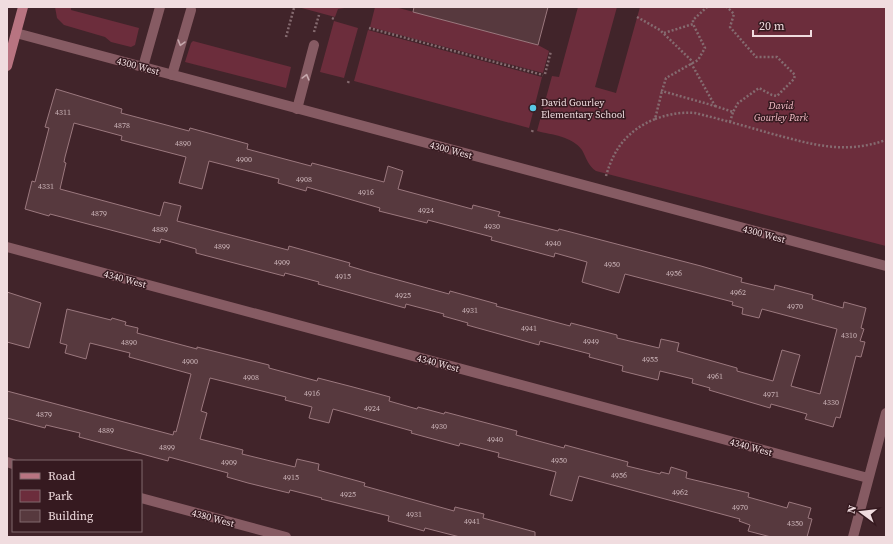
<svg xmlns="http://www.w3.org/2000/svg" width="893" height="544" font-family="'Source Serif 4',serif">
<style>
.green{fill:#6c2d3c}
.building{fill:#57393e;stroke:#9b787e;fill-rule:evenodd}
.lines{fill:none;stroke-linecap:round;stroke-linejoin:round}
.path{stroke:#856b70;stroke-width:2.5;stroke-dasharray:2 2;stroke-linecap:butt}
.lane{stroke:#865b63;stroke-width:10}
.street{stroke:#865b63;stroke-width:10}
.secondary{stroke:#b87481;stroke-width:10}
.oneway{stroke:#c6a8ad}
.poi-dot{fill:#59c8e5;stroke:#361a20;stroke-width:1.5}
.labels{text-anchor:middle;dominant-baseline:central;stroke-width:3;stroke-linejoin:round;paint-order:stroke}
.number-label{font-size:8px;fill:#cab3b7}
.street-label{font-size:10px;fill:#f0dcdf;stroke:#361a20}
.poi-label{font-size:10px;fill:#f0dcdf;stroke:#361a20;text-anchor:start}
.park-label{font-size:10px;font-style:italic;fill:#f4bec7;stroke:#361a20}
</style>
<rect width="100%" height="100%" fill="#41242a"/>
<path class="green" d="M 55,7 L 71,7 L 71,10 L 139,28 L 135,45 L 131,47 L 111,42 L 105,37 L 64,25 L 57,18 Z
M 298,7 L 351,7 L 338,9 L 335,17 Z
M 375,7 L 395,7 L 538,45 L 549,51 L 543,73 L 370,27 Z
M 578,7 L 617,7 L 595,87 L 616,93 L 640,7 L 886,7 L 886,246 L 596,171 C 588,166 586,157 582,150 C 572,136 552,135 537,131 L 552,76 L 559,77 Z
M 334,21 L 358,28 L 344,78 L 320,72 Z
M 368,30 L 542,77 L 529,128 L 354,81 Z
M 193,41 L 291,67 L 286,88 L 185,62 L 191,43 Z"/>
<path class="building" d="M 414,7 L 548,7 L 538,45 L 413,12 Z
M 56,89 L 122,109 L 121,113 L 189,131 L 190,128 L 248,144 L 247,149 L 311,166 L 312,163 L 384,182 L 388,166 L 403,171 L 398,189 L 472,209 L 473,205 L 500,212 L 498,216 L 558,231 L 559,229 L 701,266 L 742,278 L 741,282 L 774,290 L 775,285 L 813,295 L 812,299 L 843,308 L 844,302 L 866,308 L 861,328 L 864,329 L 860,341 L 865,342 L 861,357 L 856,356 L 840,418 L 836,417 L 833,427 L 805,419 L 807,414 L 771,404 L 770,408 L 709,390 L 710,388 L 692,383 L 693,379 L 660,371 L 658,380 L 622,371 L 623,366 L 589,357 L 590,354 L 540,341 L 539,345 L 467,325 L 468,323 L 443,316 L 444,314 L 406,304 L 405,308 L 318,284 L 319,282 L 285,273 L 284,276 L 196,253 L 196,249 L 161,239 L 160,243 L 50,214 L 49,216 L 25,209 L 32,181 L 35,182 L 49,128 L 45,127 ZM 74,123 L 122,136 L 121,140 L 186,157 L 179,183 L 202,189 L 209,161 L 279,179 L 278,183 L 306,191 L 307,187 L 380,208 L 379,211 L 427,223 L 428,220 L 492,237 L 491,240 L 554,257 L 555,253 L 587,262 L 582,282 L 619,293 L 625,274 L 733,302 L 732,305 L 743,308 L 742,314 L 759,318 L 762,309 L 837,329 L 820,394 L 791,386 L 800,355 L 782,350 L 773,381 L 737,371 L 737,368 L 677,351 L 679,343 L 661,339 L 659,348 L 617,338 L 617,335 L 571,323 L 570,326 L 496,306 L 497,304 L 450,291 L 449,294 L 369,272 L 349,266 L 350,263 L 289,246 L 288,250 L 177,221 L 181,206 L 164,202 L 160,216 L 60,189 L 66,163 L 64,162 L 65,157 Z
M 7,292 L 41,303 L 29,348 L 7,342 Z
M 67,309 L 111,320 L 112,318 L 126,322 L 125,325 L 138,328 L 137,333 L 197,349 L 197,347 L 269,365 L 269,368 L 317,381 L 318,378 L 353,387 L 390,397 L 389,401 L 417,409 L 418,407 L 444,414 L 445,412 L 517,431 L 516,435 L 564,448 L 565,445 L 628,462 L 627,466 L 660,474 L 661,472 L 669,474 L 671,467 L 687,472 L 686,478 L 749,493 L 748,497 L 787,508 L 789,502 L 811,508 L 808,518 L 812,519 L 807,537 L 771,537 L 748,531 L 750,525 L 739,521 L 740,519 L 579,476 L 572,501 L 550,495 L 556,472 L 498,457 L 499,453 L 460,443 L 459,446 L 411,433 L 412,431 L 333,409 L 329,423 L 309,418 L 312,407 L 285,400 L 286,397 L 210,378 L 201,411 L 207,413 L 200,439 L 243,450 L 242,454 L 295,467 L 297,459 L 319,464 L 318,470 L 365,483 L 364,486 L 375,489 L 454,511 L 455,507 L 484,514 L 483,518 L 535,532 L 535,537 L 460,537 L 425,528 L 424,531 L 388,521 L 389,516 L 321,499 L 322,498 L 290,490 L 289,493 L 248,483 L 227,477 L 228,473 L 169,457 L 168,461 L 79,437 L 80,433 L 46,425 L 45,428 L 7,418 L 7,391 L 173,435 L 174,431 L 176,432 L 191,374 L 129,357 L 130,353 L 90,343 L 86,359 L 65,353 L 67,345 L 60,343 Z"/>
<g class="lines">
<path class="path" d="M 637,17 L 660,30 L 693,62
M 332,18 L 334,19
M 369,28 L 543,75
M 314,32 L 319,15
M 664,33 L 693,24 L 693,20 L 707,7
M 286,37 L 294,8
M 691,63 L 715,106 L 662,91 L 666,78 L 698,60 L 705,48 L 693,24
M 545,74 L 551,51
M 348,83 L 349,80
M 715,106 L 733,112 L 738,103 L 759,88 L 772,95 L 777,96 L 794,79 L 795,75 L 777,57 L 756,57 L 730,27 L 734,14 L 727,7
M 655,119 C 669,114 681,112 695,113 C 720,119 745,126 769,133 C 811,144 843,155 886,140
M 730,122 L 733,112
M 532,132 L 533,129
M 606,176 C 614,148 628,130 655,119 L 662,91"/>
<path class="lane" d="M 143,67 L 160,7
M 172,75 L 191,10
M 297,109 L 314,45"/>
<path class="street" d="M 16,33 L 886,266
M 7,247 L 868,478
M 7,462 L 13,464
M 141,498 L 286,537
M 853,537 L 886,413"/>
<path class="secondary" d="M 7,66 L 23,7"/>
</g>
<defs><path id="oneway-chevron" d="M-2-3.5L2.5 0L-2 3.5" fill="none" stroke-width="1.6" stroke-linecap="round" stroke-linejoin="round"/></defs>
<g class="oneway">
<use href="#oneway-chevron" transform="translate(181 43) rotate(106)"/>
<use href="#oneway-chevron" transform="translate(306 77) rotate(-75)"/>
</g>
<circle class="poi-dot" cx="533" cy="108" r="4"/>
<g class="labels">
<g class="number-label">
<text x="63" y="112">4311</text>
<text x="122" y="125">4878</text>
<text x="183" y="143">4890</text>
<text x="244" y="159">4900</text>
<text x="304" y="179">4908</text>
<text x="46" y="186">4331</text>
<text x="366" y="192">4916</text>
<text x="426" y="210">4924</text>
<text x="99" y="213">4879</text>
<text x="492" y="226">4930</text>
<text x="160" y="229">4889</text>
<text x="553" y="243">4940</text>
<text x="222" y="246">4899</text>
<text x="282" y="262">4909</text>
<text x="612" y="264">4950</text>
<text x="674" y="273">4956</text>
<text x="343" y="276">4915</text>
<text x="738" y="292">4962</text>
<text x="403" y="295">4925</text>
<text x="795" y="306">4970</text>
<text x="470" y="310">4931</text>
<text x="529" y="328">4941</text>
<text x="849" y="335">4310</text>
<text x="591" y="341">4949</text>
<text x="129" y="342">4890</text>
<text x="650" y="359">4955</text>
<text x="190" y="361">4900</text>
<text x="715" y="376">4961</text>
<text x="251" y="377">4908</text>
<text x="312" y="393">4916</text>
<text x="771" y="394">4971</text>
<text x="831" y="402">4330</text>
<text x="372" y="408">4924</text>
<text x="44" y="414">4879</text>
<text x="439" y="426">4930</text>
<text x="106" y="430">4889</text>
<text x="495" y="439">4940</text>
<text x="167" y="447">4899</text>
<text x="559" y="460">4950</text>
<text x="229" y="462">4909</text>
<text x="619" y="475">4956</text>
<text x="291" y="477">4915</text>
<text x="680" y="492">4962</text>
<text x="348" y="494">4925</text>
<text x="740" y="507">4970</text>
<text x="414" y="514">4931</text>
<text x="472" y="521">4941</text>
<text x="795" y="523">4350</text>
</g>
<g class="street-label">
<text transform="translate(138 66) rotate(15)">4300 West</text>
<text transform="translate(451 150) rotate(15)">4300 West</text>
<text transform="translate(764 234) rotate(15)">4300 West</text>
<text transform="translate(125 279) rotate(15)">4340 West</text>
<text transform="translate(438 363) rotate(15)">4340 West</text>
<text transform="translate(751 447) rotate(15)">4340 West</text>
<text transform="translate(213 518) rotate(15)">4380 West</text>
</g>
<g class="poi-label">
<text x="541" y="102">David Gourley<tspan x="541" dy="12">Elementary School</tspan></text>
</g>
<g class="park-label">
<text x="781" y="105">David<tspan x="781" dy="12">Gourley Park</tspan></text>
</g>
</g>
<rect width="893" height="544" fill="none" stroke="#f0dcdf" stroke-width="16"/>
<rect x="12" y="460" width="130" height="72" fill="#361a20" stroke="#80686c"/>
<rect x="20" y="473" width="20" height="6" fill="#b87481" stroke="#80686c"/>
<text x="48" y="480" font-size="12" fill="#f0dcdf">Road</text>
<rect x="20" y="490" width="20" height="12" fill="#6c2d3c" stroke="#80686c"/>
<text x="48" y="500" font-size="12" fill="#f0dcdf">Park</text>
<rect x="20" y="510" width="20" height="12" fill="#57393e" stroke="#80686c"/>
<text x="48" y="520" font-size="12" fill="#f0dcdf">Building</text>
<g transform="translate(861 512) rotate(285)" stroke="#361a20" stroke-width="3" paint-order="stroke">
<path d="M0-3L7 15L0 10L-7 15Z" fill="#f0dcdf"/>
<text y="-6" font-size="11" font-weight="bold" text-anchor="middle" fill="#f0dcdf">N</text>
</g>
<path d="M753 30v6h58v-6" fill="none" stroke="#f0dcdf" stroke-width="2"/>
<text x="759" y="30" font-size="12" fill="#f0dcdf" stroke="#361a20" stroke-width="3" paint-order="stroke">20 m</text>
</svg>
